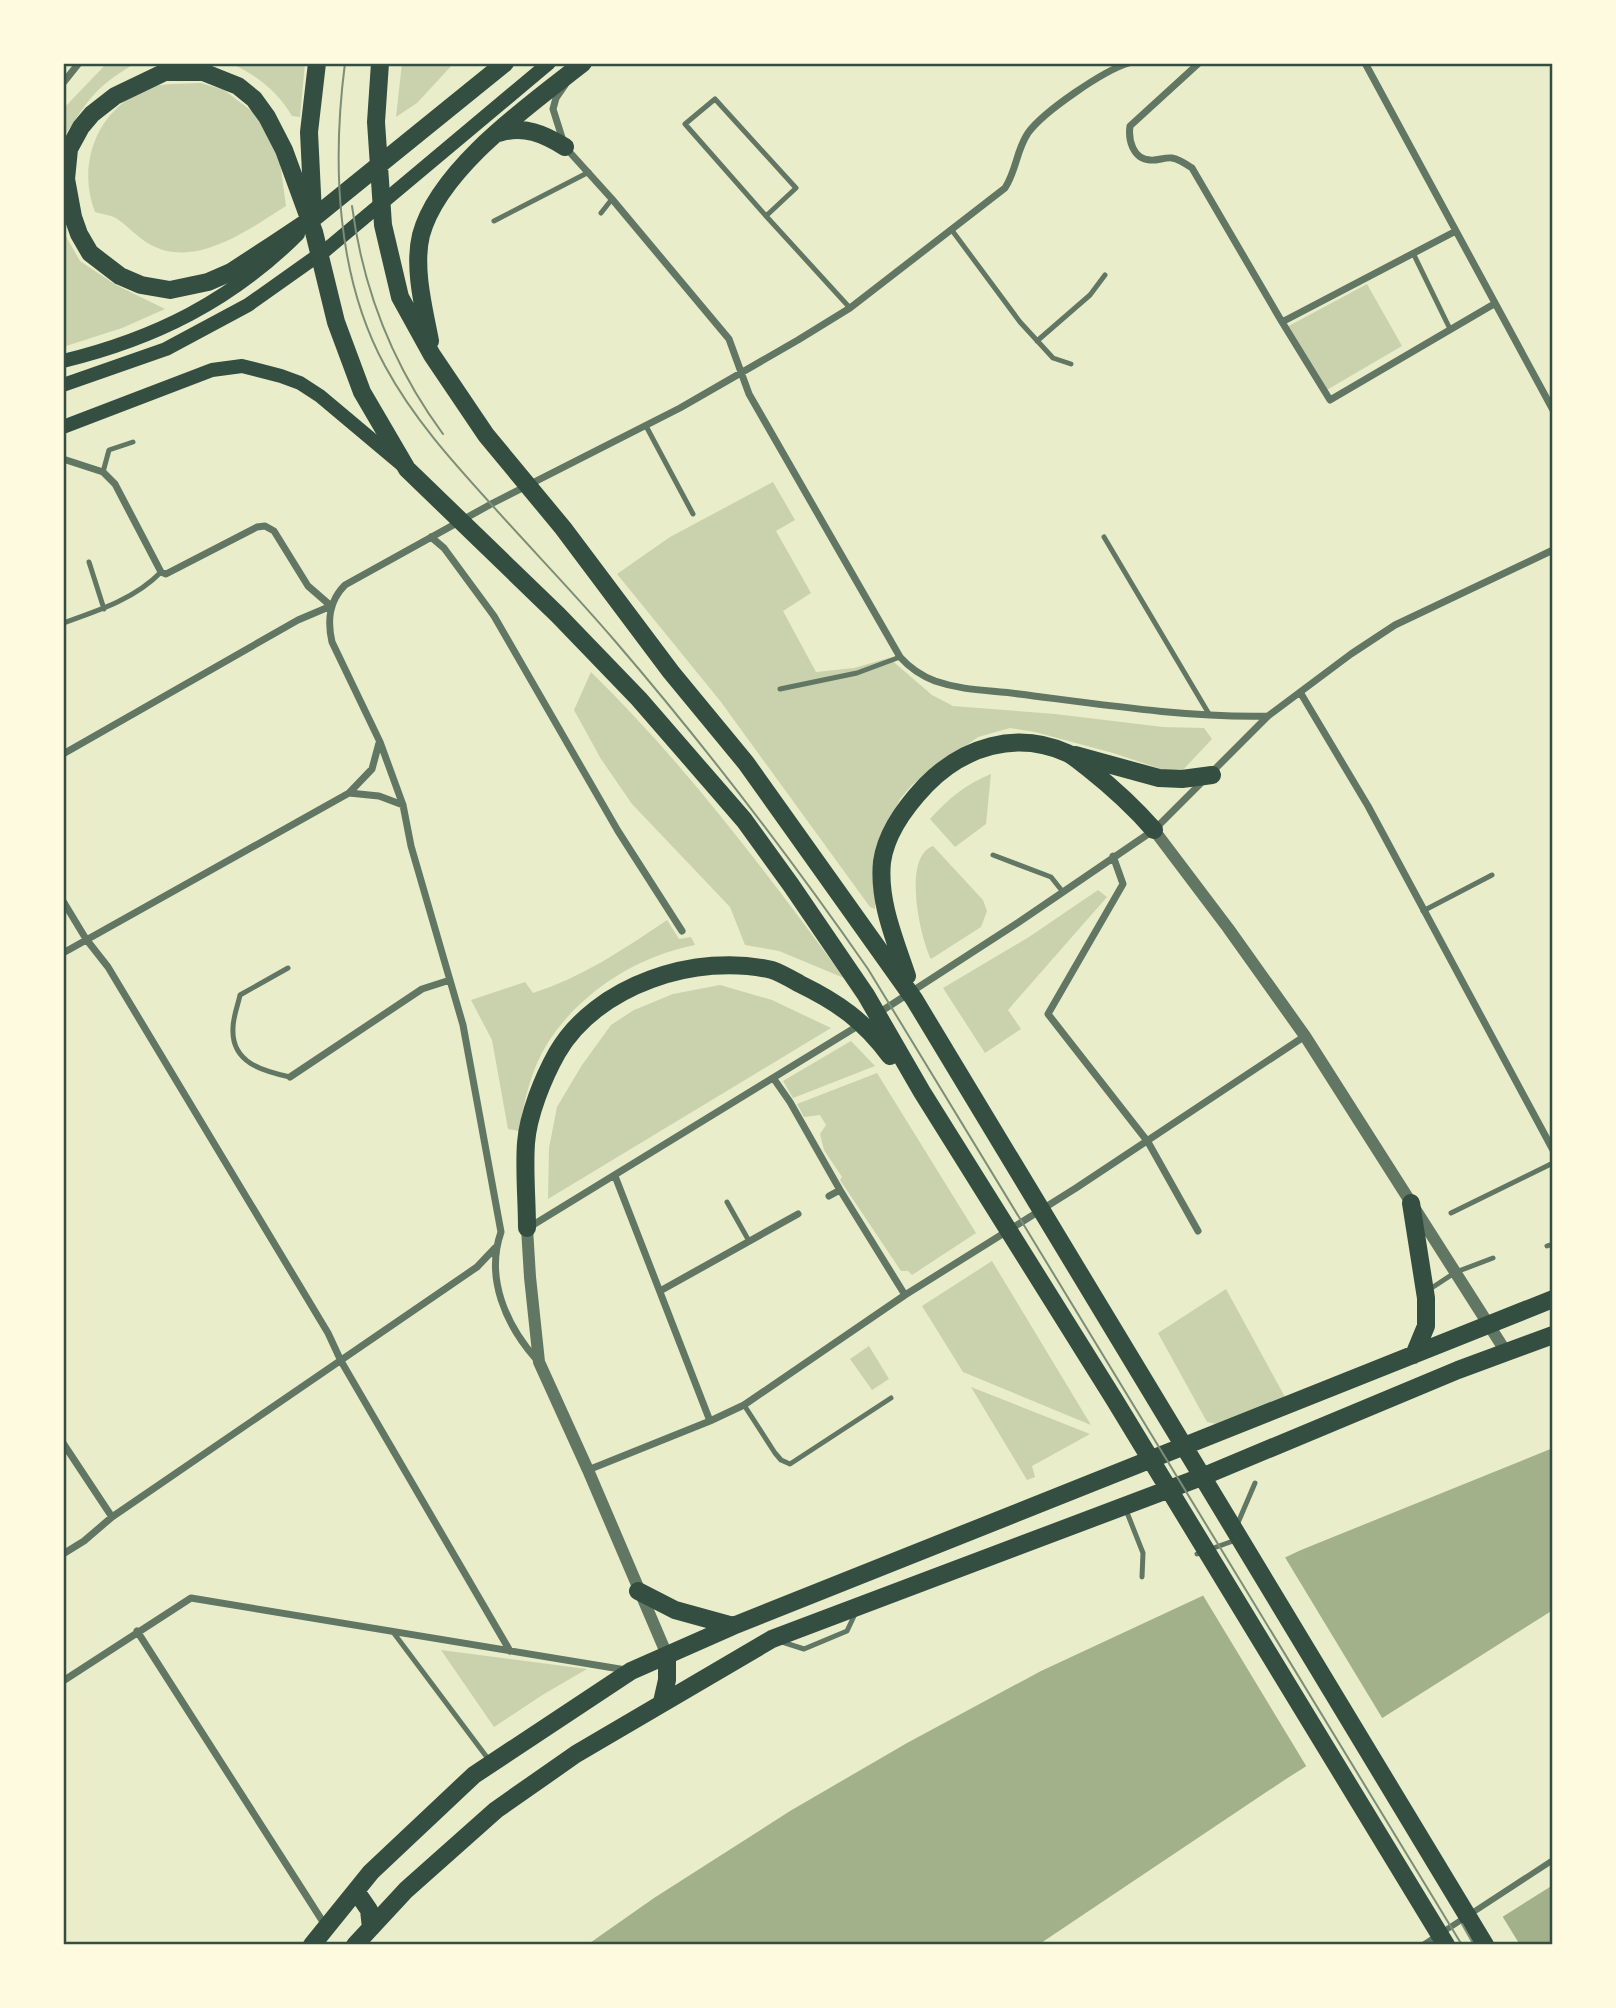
<svg xmlns="http://www.w3.org/2000/svg" width="1616" height="2008" font-family="Figtree,sans-serif">
<style>
.green{fill:#cad2ad}
.water{fill:#a3b18a}
.pier{fill:#e9edc9}
.lines{fill:none;stroke-linecap:round;stroke-linejoin:round}
.service{stroke:#617663;stroke-width:5}
.pedestrian{stroke:#617663;stroke-width:6}
.minor{stroke:#617663;stroke-width:7}
.tertiary{stroke:#617663;stroke-width:12}
.secondary{stroke:#344e41;stroke-width:14}
.primary{stroke:#344e41;stroke-width:18}
.tram{stroke:#7c8e77;stroke-width:2}
.neatline{fill:none;stroke:#344e41;stroke-width:2.5}
</style>
<rect width="100%" height="100%" fill="#e9edc9"/>
<path class="green" d="M 107,63 L 136,63 C 93,88 90,98 63,138 L 63,109 Z
M 230,63 L 305,63 L 300,117 L 292,116 C 277,91 257,75 230,63 Z
M 402,63 L 454,63 L 417,103 L 396,117 Z
M 201,83 L 224,90 L 257,115 L 280,162 L 286,206 C 249,229 196,269 151,245 C 138,238 128,226 116,218 C 110,215 101,214 95,212 C 79,171 92,124 128,99 C 133,95 139,90 146,88 C 163,83 183,84 201,83 Z
M 63,231 L 80,261 L 116,285 L 165,309 L 122,328 L 63,347 Z
M 1367,284 L 1402,346 L 1325,391 L 1285,328 Z
M 773,482 L 795,520 L 776,531 L 811,593 L 783,611 L 816,672 L 854,668 L 889,658 L 932,695 L 953,706 L 1055,714 L 1163,727 L 1204,728 L 1212,739 L 1182,771 L 1164,770 L 1113,753 L 1035,732 L 1010,728 L 978,737 L 912,785 L 900,799 L 875,858 L 875,909 L 870,907 L 721,702 L 617,574 L 670,537 Z
M 591,672 C 686,765 766,872 844,978 L 779,951 L 745,945 L 730,907 L 632,804 L 601,759 L 574,710 Z
M 991,774 L 986,824 L 955,847 L 930,819 C 948,799 966,784 991,774 Z
M 933,846 L 983,900 L 987,911 L 981,927 L 931,959 C 920,937 902,857 933,846 Z
M 1098,890 L 1107,897 L 1008,1010 L 1021,1029 L 985,1053 L 943,988 L 1029,937 Z
M 667,920 L 679,939 L 691,937 L 695,945 C 637,956 579,993 547,1044 C 531,1070 524,1101 519,1131 L 508,1129 L 492,1040 L 471,1000 L 525,982 L 533,993 C 583,977 624,949 667,920 Z
M 720,985 L 772,1000 L 831,1028 L 548,1199 L 549,1148 L 557,1107 L 582,1065 L 611,1025 L 634,1010 L 673,994 Z
M 851,1041 L 875,1066 L 793,1098 L 783,1081 Z
M 877,1073 L 976,1233 L 912,1275 L 908,1271 L 901,1271 L 840,1180 L 842,1177 L 824,1150 L 820,1134 L 826,1125 L 820,1115 L 804,1117 L 797,1104 Z
M 992,1261 L 1091,1425 L 963,1372 L 922,1306 Z
M 1226,1289 L 1285,1397 L 1217,1424 L 1207,1422 L 1158,1333 Z
M 869,1346 L 889,1379 L 872,1390 L 850,1359 Z
M 971,1387 L 1090,1434 L 1032,1466 L 1035,1477 L 1027,1480 Z
M 441,1650 L 587,1669 L 544,1694 L 494,1727 Z"/>
<path class="water" d="M 1553,1448 L 1553,1610 L 1286,1779 L 1038,1945 L 587,1945 L 654,1898 L 790,1811 L 907,1743 L 1041,1671 L 1301,1550 Z
M 1553,1885 L 1553,1945 L 1458,1945 Z"/>
<path class="pier" d="M 1283,1554 L 1384,1721 L 1308,1769 L 1201,1592 Z
M 1501,1914 L 1520,1945 L 1455,1945 L 1456,1942 Z"/>
<g class="lines">
<path class="service" d="M 601,213 L 612,199
M 766,216 L 685,124 L 715,99 L 796,188 L 766,216 L 850,308
M 494,221 L 589,172
M 951,229 L 1020,322 L 1053,358 L 1071,364
M 1413,253 L 1450,329
M 1037,341 L 1090,295 L 1105,275
M 646,426 L 693,514
M 103,472 L 109,450 L 133,442
M 1104,537 L 1209,714
M 89,562 L 104,609
M 63,623 C 97,611 135,599 161,572
M 780,689 L 857,673 L 900,657
M 993,855 L 1051,877 L 1063,892
M 1423,911 L 1492,875
M 288,968 L 240,995 C 238,1005 233,1017 233,1028 C 231,1063 263,1071 290,1077
M 727,1202 L 749,1241
M 1451,1213 L 1553,1163
M 1547,1246 L 1553,1244
M 1427,1291 L 1456,1272 L 1493,1258
M 744,1405 L 775,1453 L 781,1460 L 790,1464 L 891,1398
M 1126,1510 L 1143,1553 L 1142,1577
M 1237,1525 L 1255,1483
M 1197,1554 L 1233,1541 L 1233,1538
M 393,1632 L 489,1760
M 782,1642 L 804,1649 L 847,1631 L 855,1614"/>
<path class="pedestrian" d="M 1423,1945 L 1553,1860"/>
<path class="minor" d="M 1199,63 L 1130,126 C 1128,140 1133,159 1150,160 C 1157,161 1165,157 1172,158 C 1179,159 1186,164 1192,168 L 1282,322
M 1365,63 L 1553,410
M 63,83 L 79,63
M 565,85 L 556,98 L 553,109 L 565,147 L 612,199 L 729,339 L 749,394 L 900,657 C 909,667 922,676 935,681 C 964,691 989,690 1019,694 C 1098,704 1188,718 1268,716
M 1454,232 L 1282,322 L 1330,400 L 1494,304
M 63,459 L 103,472 L 115,484 L 161,572 L 166,574 L 257,527 L 265,526 L 274,531 L 308,586 L 331,606
M 431,537 L 444,548 L 494,616 L 618,831 L 682,931
M 1300,692 L 1368,806 L 1553,1150
M 63,754 L 298,620 L 331,606
M 349,793 L 379,796 L 403,805
M 1113,856 L 1123,884 L 1048,1014 L 1148,1142 L 1198,1231
M 63,901 L 86,939 L 108,967 L 328,1333 L 341,1361 L 510,1651
M 63,953 L 349,793 L 372,769 L 379,743
M 877,1014 L 1016,924 L 1154,830 L 1268,716 L 1351,654 L 1395,625 L 1553,550
M 290,1077 L 422,989 L 450,980
M 774,1079 L 790,1102 L 840,1190 L 905,1295
M 615,1176 L 710,1421
M 829,1196 L 840,1190
M 528,1228 L 861,1024
M 660,1291 L 798,1214
M 536,1359 C 506,1325 485,1278 501,1232 L 463,1025 L 411,846 L 403,805 L 380,742 L 332,642 C 327,620 329,601 345,585 L 493,503 L 680,408 L 798,340 L 850,308 L 1005,188 C 1017,169 1016,151 1028,133 C 1043,112 1104,70 1129,63
M 63,1443 L 112,1517
M 588,1470 L 710,1421 L 744,1405 L 905,1295 L 1076,1188 L 1305,1036
M 63,1554 L 84,1541 L 112,1517 L 477,1267 L 495,1248
M 137,1631 L 325,1925
M 63,1681 L 191,1598 L 626,1670"/>
<path class="tertiary" d="M 1154,830 L 1228,928 L 1305,1036 L 1506,1352
M 527,1228 L 530,1277 L 539,1362 L 588,1470 L 667,1655"/>
<path class="secondary" d="M 63,361 C 154,339 231,301 298,234
M 63,385 L 166,349 L 248,305 L 327,249 L 549,63
M 63,427 L 212,370 L 242,366 L 281,376 L 300,383 L 320,396 L 401,464"/>
<path class="primary" d="M 380,63 L 376,122 L 383,225 L 400,297 L 432,355 L 486,435 L 563,528 L 671,672 L 746,763 L 914,999 L 1485,1945
M 505,63 L 316,216 L 274,244 L 231,272 L 208,282 L 170,290 L 141,285 L 120,276 L 90,253 L 79,234 L 73,217 L 66,179 L 69,149 L 81,127 L 92,114 L 115,96 L 165,72 L 203,72 L 238,86 L 254,99 L 267,117 L 284,150 L 314,232 L 336,322 L 362,392 L 407,469 L 558,615 L 639,699 L 744,820 L 791,885 L 866,995 L 922,1092 L 1114,1399 L 1446,1945
M 499,133 C 524,125 544,134 565,147
M 313,214 L 309,132 L 317,63
M 430,341 C 424,309 413,268 421,235 C 439,168 531,104 583,63
M 1075,755 L 1159,778 L 1182,779 L 1212,775
M 907,976 C 895,940 878,901 882,862 C 886,832 906,806 926,785 C 963,747 1016,730 1067,753 C 1074,756 1081,763 1088,768 C 1112,787 1134,807 1154,830
M 1411,1203 L 1426,1298 L 1426,1326 L 1414,1355
M 527,1228 C 527,1200 524,1171 526,1143 C 528,1115 543,1078 557,1053 C 596,985 697,952 772,970 C 781,973 791,979 800,984 C 839,1003 864,1021 890,1056
M 638,1591 L 675,1610 L 733,1626
M 662,1702 L 667,1680 L 667,1655
M 356,1891 L 369,1910 L 371,1928
M 312,1945 L 371,1872 L 474,1775 L 631,1671 L 733,1626 L 1553,1299
M 355,1945 L 406,1890 L 496,1810 L 576,1754 L 772,1639 L 1204,1476 L 1458,1370 L 1553,1335"/>
<path class="tram" d="M 345,63 C 332,163 336,276 385,366 C 413,418 452,461 491,504 C 532,550 575,594 615,641 C 706,747 788,854 868,969 L 1462,1945
M 352,206 C 363,290 393,366 443,434
M 1462,1924 L 1474,1945"/>
</g>
<rect width="1616" height="2008" fill="none" stroke="#fefae0" stroke-width="130"/>
<rect x="65" y="65" width="1486" height="1878" class="neatline"/>
</svg>
